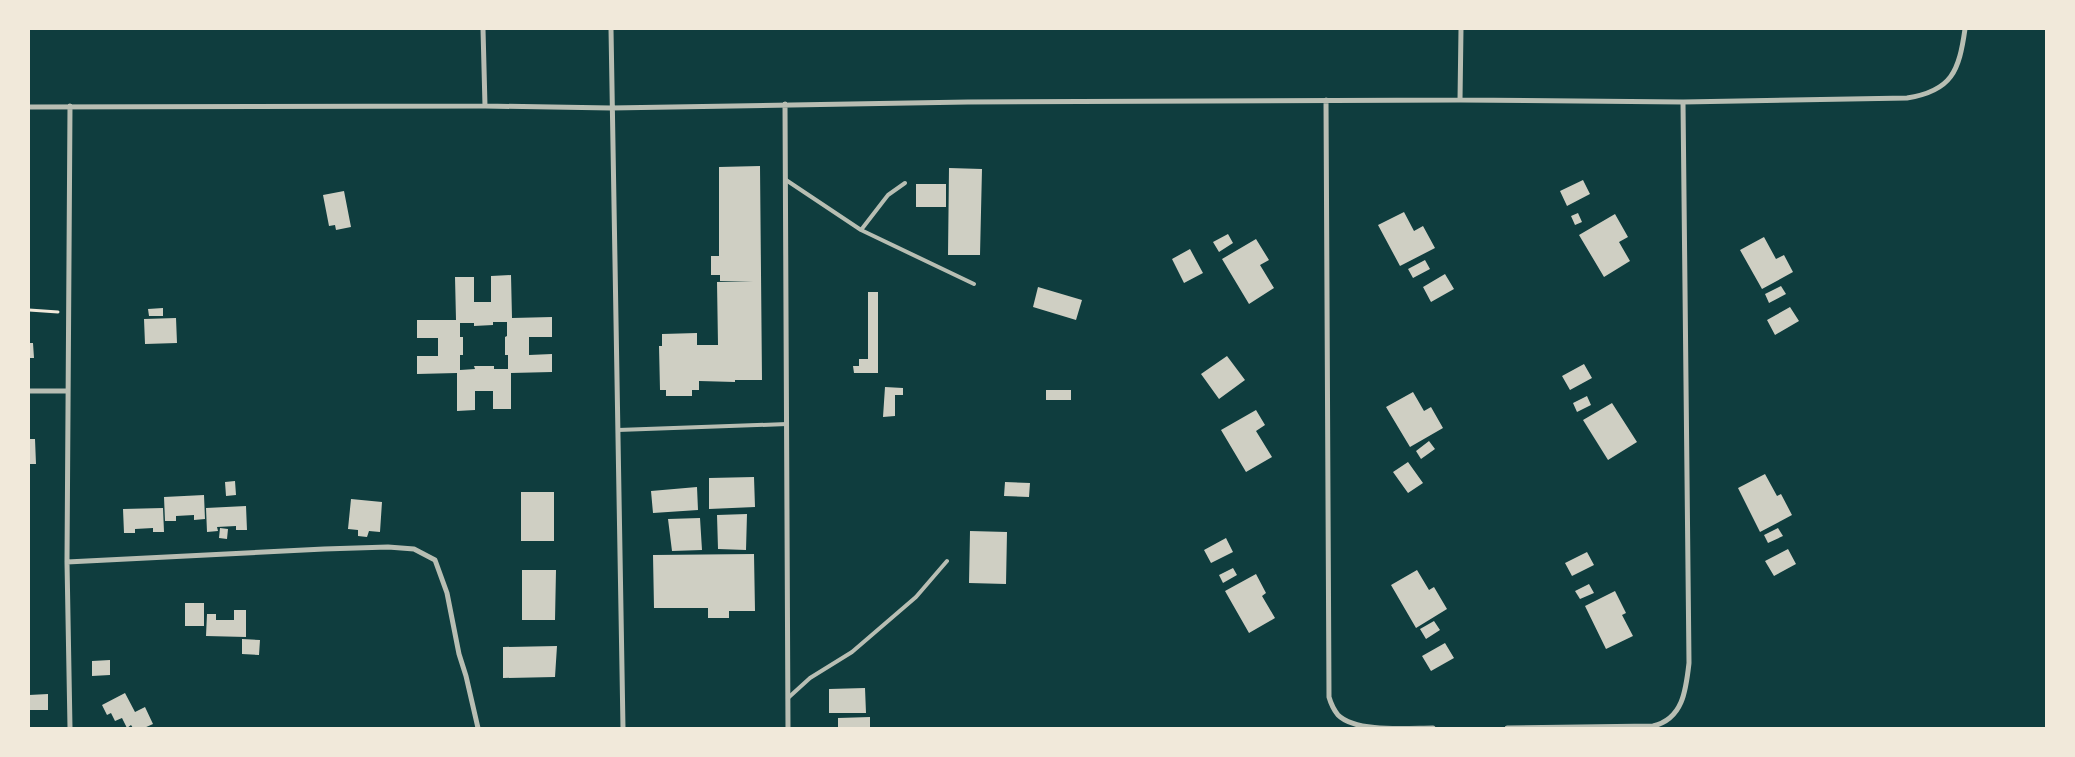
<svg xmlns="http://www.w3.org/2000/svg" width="2075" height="757" font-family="'IBM Plex Sans',sans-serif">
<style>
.building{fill:#cfcfc3;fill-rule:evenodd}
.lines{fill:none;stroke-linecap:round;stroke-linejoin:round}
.path{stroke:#f1e9da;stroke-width:3}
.service{stroke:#b8beb3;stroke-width:4}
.minor{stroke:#b8beb3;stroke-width:5}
</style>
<rect width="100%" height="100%" fill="#0f3d3e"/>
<path class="building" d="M 760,166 L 762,380 L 735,380 L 735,382 L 699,381 L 699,390 L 692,390 L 692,396 L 666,396 L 666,390 L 660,390 L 659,346 L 662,346 L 662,334 L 697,333 L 697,345 L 718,345 L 717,282 L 753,281 L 720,281 L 720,275 L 711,275 L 711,256 L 719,256 L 719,167 Z
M 949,168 L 982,169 L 980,255 L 948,255 Z
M 1583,180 L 1590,194 L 1567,206 L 1560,191 Z
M 916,184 L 946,184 L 946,207 L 916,207 Z
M 344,191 L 351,227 L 336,230 L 335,225 L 329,226 L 323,195 Z
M 1404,212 L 1414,231 L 1423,226 L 1435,248 L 1400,266 L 1378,225 Z
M 1578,213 L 1582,222 L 1575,225 L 1571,216 Z
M 1615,214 L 1628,237 L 1619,242 L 1630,261 L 1604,277 L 1579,235 Z
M 1228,234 L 1233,243 L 1219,252 L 1213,242 Z
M 1764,237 L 1776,259 L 1784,255 L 1793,272 L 1762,289 L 1740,250 Z
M 1256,239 L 1269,260 L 1260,265 L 1274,288 L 1249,304 L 1222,259 Z
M 1190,249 L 1203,273 L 1184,283 L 1172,259 Z
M 1425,260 L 1430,269 L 1413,278 L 1408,269 Z
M 1445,274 L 1454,289 L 1431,302 L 1423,287 Z
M 511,275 L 512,318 L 552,317 L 552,337 L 529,337 L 529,355 L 552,354 L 552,372 L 511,373 L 511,409 L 493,409 L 493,391 L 475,391 L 475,410 L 457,411 L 457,373 L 417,374 L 417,356 L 438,356 L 438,338 L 417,338 L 417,320 L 456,320 L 455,277 L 474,277 L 474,302 L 491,302 L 491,276 ZM 493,322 L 507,322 L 507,336 L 505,337 L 505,355 L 508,355 L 508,369 L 494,369 L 494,366 L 474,366 L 475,369 L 460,370 L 460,355 L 463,355 L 463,337 L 460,337 L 460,323 L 474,323 L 474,326 L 493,325 Z
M 1781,286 L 1786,294 L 1769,303 L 1765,294 Z
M 1038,287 L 1082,300 L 1076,320 L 1033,307 Z
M 868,292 L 878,292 L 878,373 L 854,373 L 853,366 L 859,366 L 859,359 L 868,359 Z
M 1790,307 L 1799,321 L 1775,335 L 1767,320 Z
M 163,308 L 163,316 L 149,316 L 148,309 Z
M 176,318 L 177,343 L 145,344 L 144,319 Z
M 29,343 L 33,343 L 34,358 L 29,358 Z
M 1227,356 L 1245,380 L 1219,399 L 1201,374 Z
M 1584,364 L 1592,378 L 1570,390 L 1562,376 Z
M 885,387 L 903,388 L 903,395 L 895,395 L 895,416 L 883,417 Z
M 1046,390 L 1071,390 L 1071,400 L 1046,400 Z
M 1413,392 L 1424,411 L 1431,407 L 1443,428 L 1410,447 L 1386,407 Z
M 1587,396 L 1591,405 L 1577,412 L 1573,403 Z
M 1612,403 L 1637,442 L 1608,460 L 1583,420 Z
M 1256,410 L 1265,425 L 1256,431 L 1272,457 L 1246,472 L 1221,430 Z
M 29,439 L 35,439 L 36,464 L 29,464 Z
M 1429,441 L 1435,449 L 1421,459 L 1416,451 Z
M 1408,462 L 1423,483 L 1408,493 L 1393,472 Z
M 1765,474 L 1777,496 L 1781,494 L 1792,515 L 1760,532 L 1738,488 Z
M 754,477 L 755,507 L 709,509 L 709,478 Z
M 235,481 L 236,495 L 226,496 L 225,482 Z
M 1005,482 L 1030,483 L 1029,497 L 1004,496 Z
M 697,487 L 698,510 L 653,513 L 651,491 Z
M 521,492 L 554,492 L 554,541 L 521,541 Z
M 204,495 L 205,519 L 194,520 L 194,515 L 176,516 L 176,521 L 165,521 L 164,497 Z
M 351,499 L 382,502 L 380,532 L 369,531 L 367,537 L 358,536 L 358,530 L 348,529 Z
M 246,506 L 247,530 L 236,530 L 236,526 L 217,527 L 218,531 L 207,532 L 206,508 Z
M 163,508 L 164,532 L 153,532 L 153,528 L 135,529 L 135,533 L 124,533 L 123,509 Z
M 747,514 L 746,550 L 718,549 L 717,515 Z
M 700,518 L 702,550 L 672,551 L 668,519 Z
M 220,528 L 228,529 L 227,539 L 219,538 Z
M 1778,528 L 1783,536 L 1768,543 L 1764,535 Z
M 970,531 L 1007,532 L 1006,584 L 969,583 Z
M 1226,538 L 1233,552 L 1211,563 L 1204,550 Z
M 1788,549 L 1796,564 L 1774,576 L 1765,561 Z
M 1587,552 L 1594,565 L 1572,576 L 1565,563 Z
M 754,554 L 755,611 L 729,611 L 729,618 L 708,618 L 708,608 L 654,608 L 653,555 Z
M 1233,568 L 1237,575 L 1223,583 L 1219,575 Z
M 522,570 L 556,570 L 555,620 L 522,620 Z
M 1417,570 L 1429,590 L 1434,587 L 1447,609 L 1416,628 L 1391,585 Z
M 1256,574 L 1266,593 L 1262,596 L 1275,618 L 1249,633 L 1225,591 Z
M 1589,584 L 1594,593 L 1580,599 L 1575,591 Z
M 1615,591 L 1626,613 L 1622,615 L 1633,636 L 1606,649 L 1585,606 Z
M 185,603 L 204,603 L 204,626 L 185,626 Z
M 234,610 L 246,610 L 246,637 L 206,636 L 207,614 L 216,614 L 216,620 L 234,620 Z
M 1434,621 L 1440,630 L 1426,639 L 1420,629 Z
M 242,639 L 260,640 L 259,655 L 242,654 Z
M 1445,643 L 1454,658 L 1431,671 L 1422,656 Z
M 557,646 L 555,677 L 503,678 L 503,647 Z
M 110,660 L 110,675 L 92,676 L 92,661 Z
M 865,688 L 866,713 L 829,713 L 829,689 Z
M 125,693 L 135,712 L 145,707 L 153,724 L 144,728 L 133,728 L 131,725 L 127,728 L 122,718 L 115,721 L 111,713 L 107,715 L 102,705 Z
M 48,694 L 48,710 L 29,710 L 29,695 Z
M 870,717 L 870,728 L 838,728 L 838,718 Z"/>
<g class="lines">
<path class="path" d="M 29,310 L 58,312"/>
<path class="service" d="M 786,180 L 861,230 L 974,284
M 861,230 L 888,195 L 905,183
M 618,430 L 787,424
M 788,698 L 810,678 L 852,652 L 916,597 L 947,561"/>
<path class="minor" d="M 483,29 L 485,106
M 611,29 L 623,728
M 1326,100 L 1329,697 C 1331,704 1334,710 1338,715 C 1356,733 1409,728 1433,728
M 1460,100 L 1461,29
M 785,104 L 788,728
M 70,106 L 67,562 L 70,728
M 29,107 L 485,106 L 611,108 L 968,102 L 1460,100 L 1683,102 L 1907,98 C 1952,91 1959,71 1965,29
M 29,391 L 68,391
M 67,562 L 324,549 L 388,547 L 414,549 L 435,560 L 447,593 L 459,654 L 466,676 L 478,728
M 1507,728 L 1653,726 C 1683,719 1686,690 1689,663 L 1683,102"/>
</g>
<rect width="2075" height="757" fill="none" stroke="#f1e9da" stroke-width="60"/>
</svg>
